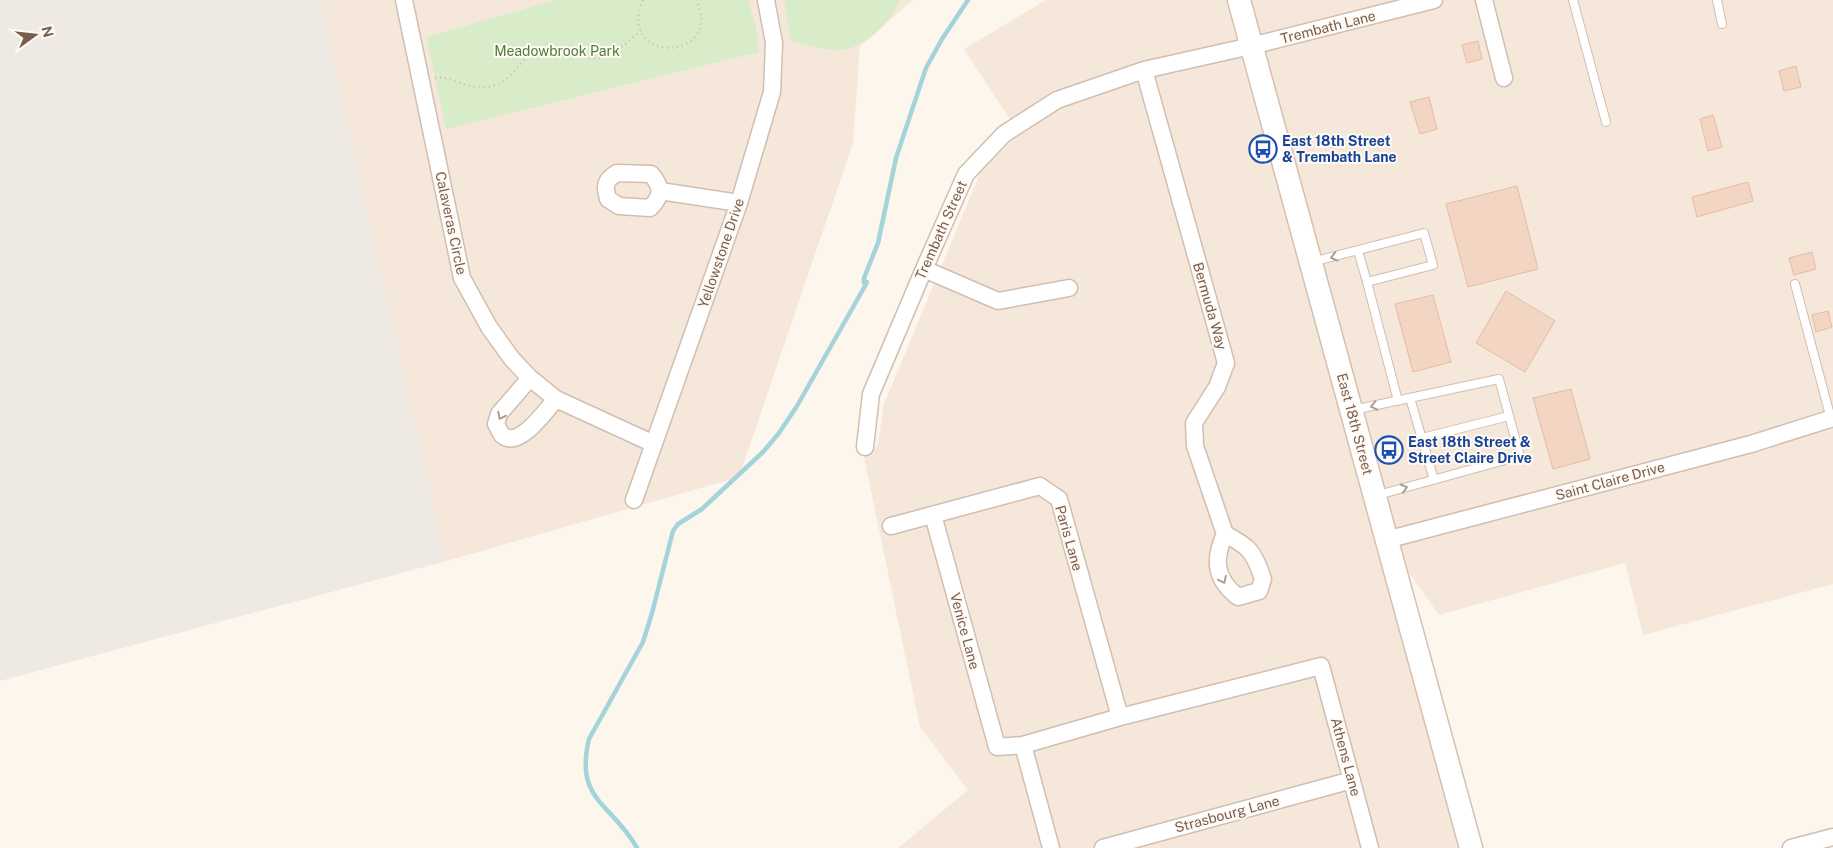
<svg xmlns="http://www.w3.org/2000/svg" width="1833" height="848" font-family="'Public Sans',sans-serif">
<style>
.residential{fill:#f5e8da}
.industrial{fill:#efe9e4}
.green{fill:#d8ecc9}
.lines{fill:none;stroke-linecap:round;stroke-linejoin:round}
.stream{stroke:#a5d3da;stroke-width:4.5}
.building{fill:#f3d5c3;stroke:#e6bba3}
.lane-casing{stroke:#d1beb0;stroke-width:10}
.street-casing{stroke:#d1beb0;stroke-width:19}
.secondary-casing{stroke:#d6c0b0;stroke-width:25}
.path{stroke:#d9b8a5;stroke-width:2.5;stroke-dasharray:1 4;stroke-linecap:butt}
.lane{stroke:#fff;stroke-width:8}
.street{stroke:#fff;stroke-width:16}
.secondary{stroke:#fff;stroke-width:22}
.oneway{stroke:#af9d94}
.labels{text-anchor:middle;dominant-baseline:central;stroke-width:4;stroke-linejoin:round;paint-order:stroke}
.street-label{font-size:14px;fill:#7a5c4d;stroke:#fffaf3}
.park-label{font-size:14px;fill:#537a41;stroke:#fffaf3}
.transit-label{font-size:14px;font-weight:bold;fill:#164399;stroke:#fffaf3;text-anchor:start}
</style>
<rect width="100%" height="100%" fill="#fdf6ec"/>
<path class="residential" d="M 320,0 L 913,0 L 860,46 L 853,143 L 739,477 L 446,561 Z
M 1046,0 L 1833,0 L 1833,584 L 1643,635 L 1625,563 L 1439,615 L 1387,542 L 1471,848 L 898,848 L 968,790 L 920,727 L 864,457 L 878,445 L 884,404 L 981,171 L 1019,133 L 964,49 Z"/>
<path class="industrial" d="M 0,0 L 320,0 L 446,561 L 0,681 Z"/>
<path class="green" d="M 556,0 L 748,0 L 756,27 L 759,52 L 446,129 L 426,37 Z
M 784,0 L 900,0 C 887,27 862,53 830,50 C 817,48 804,44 791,42 Z"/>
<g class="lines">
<path class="stream" d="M 637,848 C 612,803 574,801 589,739 L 643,642 L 652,613 L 673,531 L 678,524 L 702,509 L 763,452 L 779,433 L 797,406 L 865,286 L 867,282 L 864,283 L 864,278 L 878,243 L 896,158 L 926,68 L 942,39 L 968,0"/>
</g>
<path class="building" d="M 1478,41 L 1482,59 L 1467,63 L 1462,45 Z
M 1796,66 L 1801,87 L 1784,91 L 1779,71 Z
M 1429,97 L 1437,129 L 1420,134 L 1410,102 Z
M 1713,115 L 1722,147 L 1708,151 L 1700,119 Z
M 1748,182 L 1753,201 L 1697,217 L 1692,197 Z
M 1517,186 L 1538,269 L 1468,287 L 1446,204 Z
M 1812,252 L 1816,269 L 1794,275 L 1789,258 Z
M 1506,291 L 1555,321 L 1525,372 L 1476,343 Z
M 1433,295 L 1451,362 L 1413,372 L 1395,304 Z
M 1828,311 L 1832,327 L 1816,332 L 1812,315 Z
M 1571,389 L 1590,459 L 1553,469 L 1533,398 Z"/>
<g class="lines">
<g class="lane-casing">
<path id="lane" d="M 1573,0 L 1606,122
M 1717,0 L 1722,24
M 1358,251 L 1367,282
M 1312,262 L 1424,233 L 1433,265 L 1367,282 L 1398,401
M 1795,284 L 1831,419
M 1410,398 L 1434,480
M 1353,410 L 1499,379 L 1520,456 L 1378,495
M 1422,438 L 1509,416"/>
</g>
<g class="street-casing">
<path id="street" d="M 404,0 L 462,278 L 489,327 L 512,359 L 530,378 L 556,399 L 654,444
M 1484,0 L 1504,78
M 1144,70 L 1226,363 L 1217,387 L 1194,423 L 1195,446 L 1225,534 C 1213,560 1215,579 1238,597 L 1259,591 L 1263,579 C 1254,552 1250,547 1225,534
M 617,173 L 651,174 C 662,187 663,195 650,208 L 619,206 L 608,199 C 604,186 605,180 617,173 Z
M 660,191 L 739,203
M 924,269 L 998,301 L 1069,288
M 530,378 L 499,414 L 496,424 C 498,428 500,432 502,435 C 519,450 546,410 556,399
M 865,447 L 871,394 L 924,269 L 966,174 L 1004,134 L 1057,100 L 1144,70 L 1251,46 L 1434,0
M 634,500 L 739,203 L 772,92 L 774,43 L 766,0
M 933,515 L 997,747 L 1023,745 L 1120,717 L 1321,666 L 1370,848
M 891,526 L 1040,486 L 1059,499 L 1120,717
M 1386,540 L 1751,444 L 1833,418
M 1023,745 L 1051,848
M 1103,848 L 1352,780
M 1791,848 L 1833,837"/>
</g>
<g class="secondary-casing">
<path id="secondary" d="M 1239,0 L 1471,848"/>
</g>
<path class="path" d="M 643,0 C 614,66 727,61 696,0
M 435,78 C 451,75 465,90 487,87 C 514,83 517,59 539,50 C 560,41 579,61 599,58 C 615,55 629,40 641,31"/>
<use href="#lane" class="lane"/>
<use href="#street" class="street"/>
<use href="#secondary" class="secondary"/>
</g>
<defs><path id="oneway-chevron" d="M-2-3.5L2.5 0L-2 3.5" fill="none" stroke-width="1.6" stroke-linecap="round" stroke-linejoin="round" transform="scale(1.25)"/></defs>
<g class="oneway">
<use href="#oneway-chevron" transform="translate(1334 257) rotate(166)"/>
<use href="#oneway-chevron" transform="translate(1374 406) rotate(168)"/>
<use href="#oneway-chevron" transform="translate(501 416) rotate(117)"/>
<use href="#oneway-chevron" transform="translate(1404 488) rotate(-16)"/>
<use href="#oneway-chevron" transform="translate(1223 580) rotate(64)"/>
</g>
<defs>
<g id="bus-ring" transform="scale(1.4375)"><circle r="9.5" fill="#fffaf3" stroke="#1a4fb4" stroke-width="1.5"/><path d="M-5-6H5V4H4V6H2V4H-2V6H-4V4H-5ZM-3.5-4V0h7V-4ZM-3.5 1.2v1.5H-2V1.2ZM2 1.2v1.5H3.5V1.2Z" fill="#1a4fb4"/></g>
</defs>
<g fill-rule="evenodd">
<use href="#bus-ring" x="1263" y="149"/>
<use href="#bus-ring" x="1389" y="450"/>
</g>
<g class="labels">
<g class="street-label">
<text transform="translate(1328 27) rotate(-14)">Trembath Lane</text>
<text transform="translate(451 223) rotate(78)">Calaveras Circle</text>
<text transform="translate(941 230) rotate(-66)">Trembath Street</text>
<text transform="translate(721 253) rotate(-71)">Yellowstone Drive</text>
<text transform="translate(1210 306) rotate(74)">Bermuda Way</text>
<text transform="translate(1355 424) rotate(75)">East 18th Street</text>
<text transform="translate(1610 481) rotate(-15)">Saint Claire Drive</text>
<text transform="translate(1069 538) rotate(74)">Paris Lane</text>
<text transform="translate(965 631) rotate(75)">Venice Lane</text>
<text transform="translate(1346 757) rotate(75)">Athens Lane</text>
<text transform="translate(1227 814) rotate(-15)">Strasbourg Lane</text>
</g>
<g class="park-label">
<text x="557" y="51">Meadowbrook Park</text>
</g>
<g class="transit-label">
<text x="1282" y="141">East 18th Street<tspan x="1282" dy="16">&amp; Trembath Lane</tspan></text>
<text x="1408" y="442">East 18th Street &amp;<tspan x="1408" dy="16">Street Claire Drive</tspan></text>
</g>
</g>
<g transform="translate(35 35) rotate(75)" stroke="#fffaf3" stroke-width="4" paint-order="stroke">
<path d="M0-4L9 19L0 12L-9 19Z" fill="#7a5c4d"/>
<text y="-8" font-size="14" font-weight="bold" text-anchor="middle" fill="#7a5c4d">N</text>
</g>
</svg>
